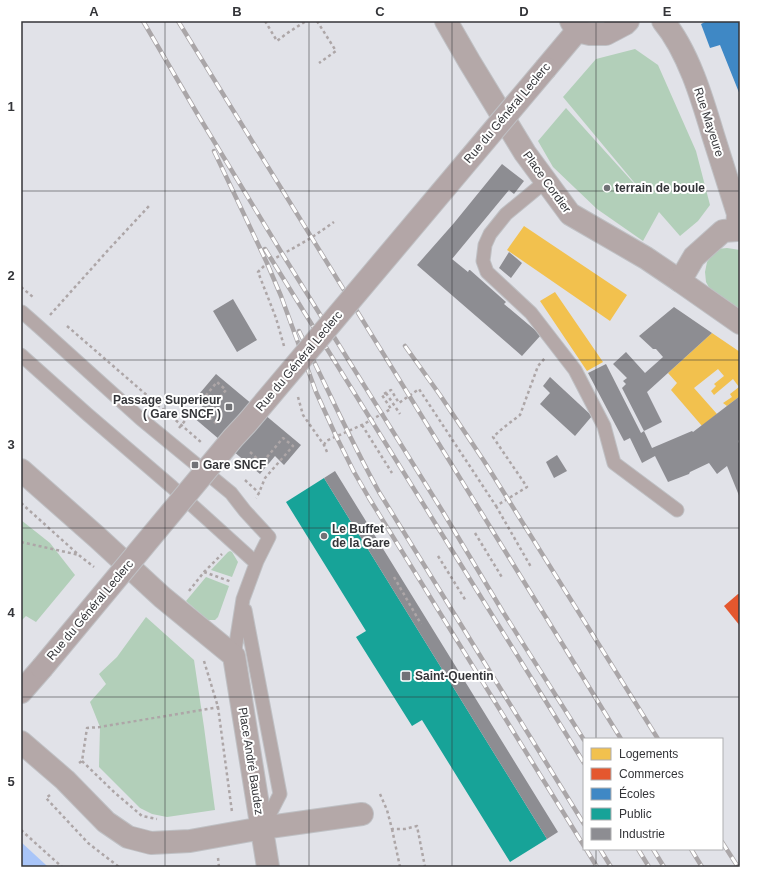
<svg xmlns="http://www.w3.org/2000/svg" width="761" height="888" font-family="Helvetica,sans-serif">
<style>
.green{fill:#b2cfb9}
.water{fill:#a9c5f8}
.homes{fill:#f2c14e}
.shops{fill:#e4572e}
.schools{fill:#3f88c5}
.public{fill:#17a398}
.industry{fill:#8d8d92}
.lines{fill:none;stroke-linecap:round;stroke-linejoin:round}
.service-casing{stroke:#bfc0c4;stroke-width:15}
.minor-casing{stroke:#bfc0c4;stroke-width:24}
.tertiary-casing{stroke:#bfc0c4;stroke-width:24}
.secondary-casing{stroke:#bfc0c4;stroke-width:24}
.path{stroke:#ada6a7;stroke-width:2.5;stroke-dasharray:3 3;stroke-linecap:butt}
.service{stroke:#b4a8a8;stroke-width:13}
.minor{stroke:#b4a8a8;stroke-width:22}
.tertiary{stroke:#b4a8a8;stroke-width:22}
.secondary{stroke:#b3a6a7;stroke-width:22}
.rail-casing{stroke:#aaa6a8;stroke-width:4.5}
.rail{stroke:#fff;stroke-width:3;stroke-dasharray:9;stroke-linecap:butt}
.secondary-bridge-casing{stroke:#bfc0c4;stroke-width:24;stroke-linecap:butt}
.secondary-bridge{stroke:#b3a6a7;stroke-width:22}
.grid{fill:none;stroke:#343539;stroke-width:1;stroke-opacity:0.55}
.poi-dot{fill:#717276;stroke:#fff;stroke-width:1.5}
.labels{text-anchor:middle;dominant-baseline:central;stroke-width:4;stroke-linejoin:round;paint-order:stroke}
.street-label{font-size:12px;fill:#343539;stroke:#fff}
.poi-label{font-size:12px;font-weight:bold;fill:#343539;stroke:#fff;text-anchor:start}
.neatline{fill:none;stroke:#343539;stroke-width:1.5}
.grid-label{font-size:13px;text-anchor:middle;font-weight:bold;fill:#343539}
</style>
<rect width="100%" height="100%" fill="#e1e2e8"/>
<path class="green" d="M 635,49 L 658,65 L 696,151 L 710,205 L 698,221 L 680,236 L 659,212 L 643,241 L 597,209 L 553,167 L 538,141 L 566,108 L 648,199 L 563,97 L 596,59 Z
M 727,248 L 740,250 L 740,310 L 711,291 L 706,282 L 705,272 L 707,262 L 717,249 Z
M 21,520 L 50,543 L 75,575 L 36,622 L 26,616 L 21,621 Z
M 230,551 L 232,552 L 238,562 L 232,577 L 211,570 L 228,552 Z
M 206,577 L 229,586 L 218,617 L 215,620 L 208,620 L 186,601 Z
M 146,617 L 194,660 L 204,727 L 215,810 L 167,817 L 152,814 L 140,808 L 99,767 L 100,727 L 90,702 L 106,684 L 99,674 L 117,657 Z"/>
<path class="water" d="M 21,842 L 46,865 L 48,867 L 21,867 Z"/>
<path class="homes" d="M 524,226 L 627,295 L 610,321 L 507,250 Z
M 555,292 L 603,362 L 587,371 L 540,301 Z
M 712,333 L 740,352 L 740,396 L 727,406 L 723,403 L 732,397 L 730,394 L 739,387 L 733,379 L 714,395 L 711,391 L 716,386 L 714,384 L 724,376 L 718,369 L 694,388 L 717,414 L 702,426 L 671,390 L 677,383 L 668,373 Z"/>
<path class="shops" d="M 738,594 L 740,594 L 740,626 L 724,606 Z"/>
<path class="schools" d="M 707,21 L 740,21 L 740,95 L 720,45 L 710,48 L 701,24 Z"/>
<path class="public" d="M 324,478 L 547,839 L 510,862 L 422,720 L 412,726 L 356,637 L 366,631 L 286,502 Z"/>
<path class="industry" d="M 502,164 L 524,181 L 514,194 L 509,190 L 452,259 L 468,272 L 469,270 L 470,270 L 506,302 L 504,304 L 541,335 L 522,356 L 417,265 L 454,223 Z
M 509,252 L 522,263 L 511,278 L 499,268 Z
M 233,299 L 257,340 L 237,352 L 213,311 Z
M 674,307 L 712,333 L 647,392 L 662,422 L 644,431 L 652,448 L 692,431 L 693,432 L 740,396 L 740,439 L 738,441 L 740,446 L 740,498 L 727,466 L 717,474 L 709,463 L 690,472 L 689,474 L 668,482 L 655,456 L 642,463 L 630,438 L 624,441 L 588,373 L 606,364 L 641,433 L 644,431 L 622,388 L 626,384 L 623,381 L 627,378 L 613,364 L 626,352 L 645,373 L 663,357 L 656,349 L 653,349 L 639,336 Z
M 216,374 L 301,445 L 284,465 L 275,456 L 260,474 L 193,417 L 208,400 L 200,393 Z
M 550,377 L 592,416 L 575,436 L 540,404 L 550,393 L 543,386 Z
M 557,455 L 567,471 L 554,478 L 546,462 Z
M 335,471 L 558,832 L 547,839 L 324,478 Z"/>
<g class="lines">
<g class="service-casing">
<path id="service" d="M 546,181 L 506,214 L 490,234 L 485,245 L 483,261 L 487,272 L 531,313 L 575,370 L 604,426 L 614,463 L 677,510
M 21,312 L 22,312 L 39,327 L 141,419 L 231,493 L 245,511 L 269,537 L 257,561 L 243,599 L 234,656
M 21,355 L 87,414 L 172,487 L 256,563
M 245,610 L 280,794 L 263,827"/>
</g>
<g class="minor-casing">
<path id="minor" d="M 446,21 L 469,61 L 525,153 L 570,214 L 646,258 L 680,281
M 21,470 L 98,538 L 162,597 L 234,656 L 268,867
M 21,742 L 65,780 L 106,822 L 128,837 L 151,843 L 190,841 L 262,828 L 362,814"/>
</g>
<g class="tertiary-casing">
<path id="tertiary" d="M 663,21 C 688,51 702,98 713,135 C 721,161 730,188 738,214 L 737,230
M 737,230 L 723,231 L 694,257 L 680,281 L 740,323"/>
</g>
<g class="secondary-casing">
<path id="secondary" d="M 571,21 L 577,31 L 590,34 L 606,34 L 625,24 L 628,21
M 546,68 L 577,31
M 21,692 L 42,668"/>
</g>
<path class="path" d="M 265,21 L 277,41 L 286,34 L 306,21
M 317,21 L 336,51 L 319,63
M 21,287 L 33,297
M 50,315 L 110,248 L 150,205
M 67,326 L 202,443
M 284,346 L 276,318 L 258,272 L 267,263 L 311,238 L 334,222
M 386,393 L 400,414
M 298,397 L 303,415 L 324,445 L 327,452
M 362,425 L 392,473
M 179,428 L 217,382 L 226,390 L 206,414 L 217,424
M 324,445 L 326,441 L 362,425 L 391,409 L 382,395 L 391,390 L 399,403 L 419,389 L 496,506 L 527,487 L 493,437 L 503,428 L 520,415 L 538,366 L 545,358
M 250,452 L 262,463 L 283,438 L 293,446 L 265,478 L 259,493 L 256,498
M 245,480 L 259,493
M 21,503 L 80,556 L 94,567
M 496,506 L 531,567
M 475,533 L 503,579
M 21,542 L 79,555
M 438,556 L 466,601
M 204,572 L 232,582
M 394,577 L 421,624
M 189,591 L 204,572 L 222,554
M 204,661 L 218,707 L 232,812
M 82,761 L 114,792 L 142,816 L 157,819
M 79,763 L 82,761 L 87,728 L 100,727 L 219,707
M 380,794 L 387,810 L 392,829 L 405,829 L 417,826 L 425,867
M 50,795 L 46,798 L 88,843 L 119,867
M 392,829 L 400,867
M 21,830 L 62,867
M 218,858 L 219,867"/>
<use href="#service" class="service"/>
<use href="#minor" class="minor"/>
<use href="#tertiary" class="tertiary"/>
<use href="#secondary" class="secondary"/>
<g class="rail-casing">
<path id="rail" d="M 143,21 L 198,115 L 283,255 L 443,512 L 503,612 L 584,740
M 178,21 L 621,739
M 214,151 L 267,263 L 281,296 L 316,392 L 336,436 L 354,472 L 369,498 L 584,846
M 265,249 L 584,763
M 299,331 C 326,385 350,440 379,492 L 584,824
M 405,346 L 440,395 L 484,461 L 658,739
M 722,842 L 738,867
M 586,849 L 597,867
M 600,849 L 611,867
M 638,849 L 649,867
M 653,849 L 664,867
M 691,849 L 702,867"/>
</g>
<use href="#rail" class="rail"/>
<g class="secondary-bridge-casing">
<path id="secondary-bridge" d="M 42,668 L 233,438 L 247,423 L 546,68"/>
</g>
<use href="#secondary-bridge" class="secondary-bridge"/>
</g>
<path class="grid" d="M 165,21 L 165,867M 309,21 L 309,867M 452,21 L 452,867M 596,21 L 596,739M 21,191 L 740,191M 21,360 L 740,360M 21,528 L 740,528M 21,697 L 740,697M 596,849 L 596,867"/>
<g class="poi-dot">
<circle cx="607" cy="188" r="4"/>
<rect x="225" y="403" width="8" height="8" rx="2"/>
<rect x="191" y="461" width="8" height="8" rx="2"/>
<circle cx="324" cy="536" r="4"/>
<rect x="401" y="671" width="10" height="10" rx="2"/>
</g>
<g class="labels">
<g class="street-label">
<text transform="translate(507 113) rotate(-50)">Rue du Général Leclerc</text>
<text transform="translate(709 122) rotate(72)">Rue Mayeure</text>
<text transform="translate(547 182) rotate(54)">Place Cordier</text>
<text transform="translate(299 361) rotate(-50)">Rue du Général Leclerc</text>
<text transform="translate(90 610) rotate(-50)">Rue du Général Leclerc</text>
<text transform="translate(251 761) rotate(81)">Place André Baudez</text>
</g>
<g class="poi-label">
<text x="615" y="188">terrain de boule</text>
<text x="221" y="400" text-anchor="end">Passage Superieur<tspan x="221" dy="14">( Gare SNCF )</tspan></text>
<text x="203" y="465">Gare SNCF</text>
<text x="332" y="529">Le Buffet<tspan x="332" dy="14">de la Gare</tspan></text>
<text x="415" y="676">Saint-Quentin</text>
</g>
</g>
<rect width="761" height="888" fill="none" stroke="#ffffff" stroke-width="44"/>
<rect x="583" y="738" width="140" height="112" fill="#ffffff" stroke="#aeaeb0"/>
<rect x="591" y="748" width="20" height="12" fill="#f2c14e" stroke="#aeaeb0"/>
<text x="619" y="758" font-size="12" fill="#343539">Logements</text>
<rect x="591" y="768" width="20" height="12" fill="#e4572e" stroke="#aeaeb0"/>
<text x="619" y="778" font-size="12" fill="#343539">Commerces</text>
<rect x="591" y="788" width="20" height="12" fill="#3f88c5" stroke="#aeaeb0"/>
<text x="619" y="798" font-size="12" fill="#343539">Écoles</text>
<rect x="591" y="808" width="20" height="12" fill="#17a398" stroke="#aeaeb0"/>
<text x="619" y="818" font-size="12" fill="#343539">Public</text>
<rect x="591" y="828" width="20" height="12" fill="#8d8d92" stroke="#aeaeb0"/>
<text x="619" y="838" font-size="12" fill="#343539">Industrie</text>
<rect x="22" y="22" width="717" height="844" class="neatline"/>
<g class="grid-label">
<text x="94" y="16">A</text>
<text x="237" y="16">B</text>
<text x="380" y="16">C</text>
<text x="524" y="16">D</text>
<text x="667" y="16">E</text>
<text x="11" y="111">1</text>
<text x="11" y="280">2</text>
<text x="11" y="449">3</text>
<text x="11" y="617">4</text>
<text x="11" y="786">5</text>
</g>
</svg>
